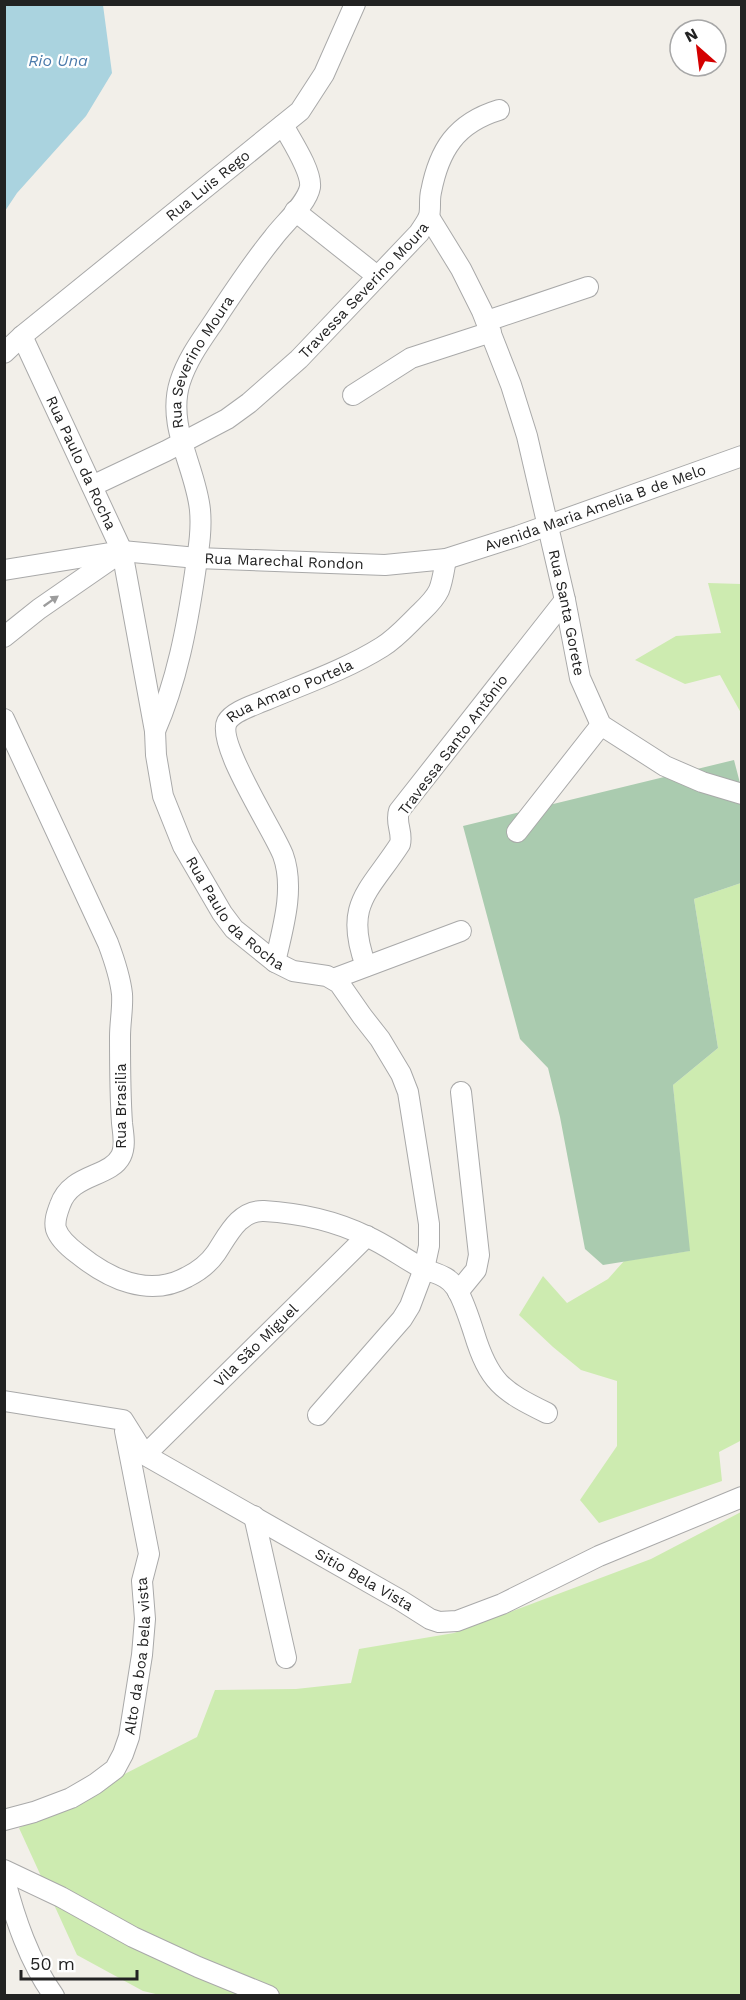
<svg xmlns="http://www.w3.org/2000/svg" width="746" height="2000" font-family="'Work Sans',sans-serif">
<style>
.grass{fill:#cdebb0}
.cemetery{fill:#aacbaf}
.water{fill:#aad3df}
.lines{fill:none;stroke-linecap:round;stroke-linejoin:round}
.minor-casing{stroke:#a9a9a9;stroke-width:22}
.minor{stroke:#fff;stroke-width:20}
.oneway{fill:#9c9c9c}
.labels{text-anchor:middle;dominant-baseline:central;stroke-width:4.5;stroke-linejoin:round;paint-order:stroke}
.street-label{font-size:15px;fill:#222;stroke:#fff}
.water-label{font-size:16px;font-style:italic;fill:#4a7aab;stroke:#fff}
</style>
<rect width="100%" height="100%" fill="#f2efe9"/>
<path class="grass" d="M 708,583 L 741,584 L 741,713 L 720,675 L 685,684 L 635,660 L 676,636 L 721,633 Z
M 741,883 L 742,1440 L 719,1452 L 722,1481 L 599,1523 L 580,1500 L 617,1446 L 617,1381 L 581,1370 L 553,1347 L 519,1315 L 543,1276 L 567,1303 L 608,1279 L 624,1261 L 689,1251 L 673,1085 L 718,1048 L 694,899 Z
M 741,1512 L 741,1995 L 164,1996 L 143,1991 L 77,1955 L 19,1828 L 197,1737 L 215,1690 L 296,1689 L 351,1683 L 359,1649 L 454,1633 L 651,1559 Z"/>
<path class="cemetery" d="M 734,760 L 741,787 L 741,883 L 694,899 L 718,1048 L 673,1085 L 690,1251 L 603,1265 L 585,1249 L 560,1117 L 548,1068 L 520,1039 L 463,826 Z"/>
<path class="water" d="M 5,4 L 103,5 L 112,73 L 86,116 L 17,193 L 5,211 Z"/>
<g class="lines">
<g class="minor-casing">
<g id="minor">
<path d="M 295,211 L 377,276"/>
<path id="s1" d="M 429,217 L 461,269 L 482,311 L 511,385 L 527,436 L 565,600 L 580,678 L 601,725 L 665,766 L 702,782 L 742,794"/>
<path d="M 487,321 L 588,287"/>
<path id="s2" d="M 22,336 L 122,551 L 155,731 L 156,755 L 163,796 L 183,846 L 222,913 L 234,929 L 275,962 L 293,971 L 327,976 L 339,983 L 362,1016 L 380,1039 L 401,1074 L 408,1092 L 429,1224 L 429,1246 L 424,1269 L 410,1306 L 402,1319 L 318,1415"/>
<path id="s3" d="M 4,353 L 22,336 L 300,111 L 324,74 L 355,4"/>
<path d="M 353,395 L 411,358 L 491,332"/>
<path id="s4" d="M 92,486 L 166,451 L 227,419 L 249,403 L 299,359 L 419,233 C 422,228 427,222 429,216 C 431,209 429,200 431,192 C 439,150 456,123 499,110"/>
<path id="s5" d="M 4,570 L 122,551 L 197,558 L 385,565 L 446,559 L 518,536 L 742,456"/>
<path d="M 4,637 L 39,609 L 117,555"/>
<path d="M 4,719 L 108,943 C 114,959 120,976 122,994 C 123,1008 120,1022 120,1037 C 120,1065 120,1094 122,1123 C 123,1133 126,1146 121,1156 C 110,1178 71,1173 60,1205 C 57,1213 54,1221 56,1229 C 59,1238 70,1248 78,1254 C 109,1279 149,1298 187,1277 C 199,1271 209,1263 216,1253 C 228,1235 239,1210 264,1211 C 299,1213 335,1221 366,1236 C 385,1244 402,1257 420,1267 C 434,1274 447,1274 456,1288 C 464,1301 469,1318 474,1333 C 489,1382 502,1391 547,1413"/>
<path id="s6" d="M 155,731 C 177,681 187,627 195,573 C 198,552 202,532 200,510 C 196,468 166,426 180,382 C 187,360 200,342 213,323 C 232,294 251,265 273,238 C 283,224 307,204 310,187 C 312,171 291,140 283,125"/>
<path d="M 517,832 L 601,725"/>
<path id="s7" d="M 275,962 C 283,928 295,888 283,855 C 274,831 216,744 227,722 C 233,711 255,705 266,700 C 304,684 347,669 382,647 C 395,639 405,628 416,617 C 424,609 434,601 439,590 C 443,580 444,569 446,559"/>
<path d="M 366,966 C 343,904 369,892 400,844 C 403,832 395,823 399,811 L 565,600"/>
<path d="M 333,979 L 461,931"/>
<path d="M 458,1292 L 476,1270 L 479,1255 L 461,1092"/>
<path id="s8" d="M 4,1401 L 123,1420 L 145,1455 L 400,1600 L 430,1619 L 439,1622 L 457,1621 L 502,1604 L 599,1556 L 742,1497"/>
<path id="s9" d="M 145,1455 L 367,1236"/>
<path d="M 254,1516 L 286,1658"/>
<path id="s10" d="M 4,1820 L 34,1812 L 71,1798 L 95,1784 L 115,1769 L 123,1754 L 129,1737 L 142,1655 L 145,1619 L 142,1581 L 149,1554 L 125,1431"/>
<path d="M 4,1870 L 61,1897 L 133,1937 L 198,1967 L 269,1996"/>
<path d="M 4,1877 C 15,1919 29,1961 54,1996"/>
</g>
</g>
<use href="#minor" class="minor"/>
</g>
<defs><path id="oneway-solid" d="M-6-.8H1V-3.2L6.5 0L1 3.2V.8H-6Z" transform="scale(1.5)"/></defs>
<use class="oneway" href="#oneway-solid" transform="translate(51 601) rotate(-35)"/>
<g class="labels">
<g class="street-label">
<text stroke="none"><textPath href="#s3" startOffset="264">Rua Luis Rego</textPath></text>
<text stroke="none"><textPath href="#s4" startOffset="339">Travessa Severino Moura</textPath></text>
<text stroke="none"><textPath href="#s6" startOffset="384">Rua Severino Moura</textPath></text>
<text stroke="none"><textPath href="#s2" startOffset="140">Rua Paulo da Rocha</textPath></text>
<text stroke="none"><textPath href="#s5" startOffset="602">Avenida Maria Amelia B de Melo</textPath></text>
<text stroke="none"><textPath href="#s5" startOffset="282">Rua Marechal Rondon</textPath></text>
<text stroke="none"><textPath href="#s1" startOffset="422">Rua Santa Gorete</textPath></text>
<text stroke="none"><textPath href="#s7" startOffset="326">Rua Amaro Portela</textPath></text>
<text transform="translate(453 745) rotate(-53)">Travessa Santo Antônio</text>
<text stroke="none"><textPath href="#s2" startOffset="626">Rua Paulo da Rocha</textPath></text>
<text transform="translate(121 1106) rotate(-90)">Rua Brasilia</text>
<text stroke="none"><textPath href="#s9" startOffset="156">Vila São Miguel</textPath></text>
<text stroke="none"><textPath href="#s8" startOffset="414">Sitio Bela Vista</textPath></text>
<text stroke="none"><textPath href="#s10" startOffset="240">Alto da boa bela vista</textPath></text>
</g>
<g class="water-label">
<text x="58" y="60">Rio Una</text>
</g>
</g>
<rect width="746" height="2000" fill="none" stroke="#222222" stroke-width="12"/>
<g transform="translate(698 48) rotate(332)"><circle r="28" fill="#ffffff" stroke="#a7a7a7" stroke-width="1.5"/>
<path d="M0-4.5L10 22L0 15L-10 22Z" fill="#d40000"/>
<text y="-9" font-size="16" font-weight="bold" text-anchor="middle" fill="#222222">N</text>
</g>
<path d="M21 1970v9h116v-9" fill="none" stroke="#222222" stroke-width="3"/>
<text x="30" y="1970" font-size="18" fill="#222222" stroke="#ffffff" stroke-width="4.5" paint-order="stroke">50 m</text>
</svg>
